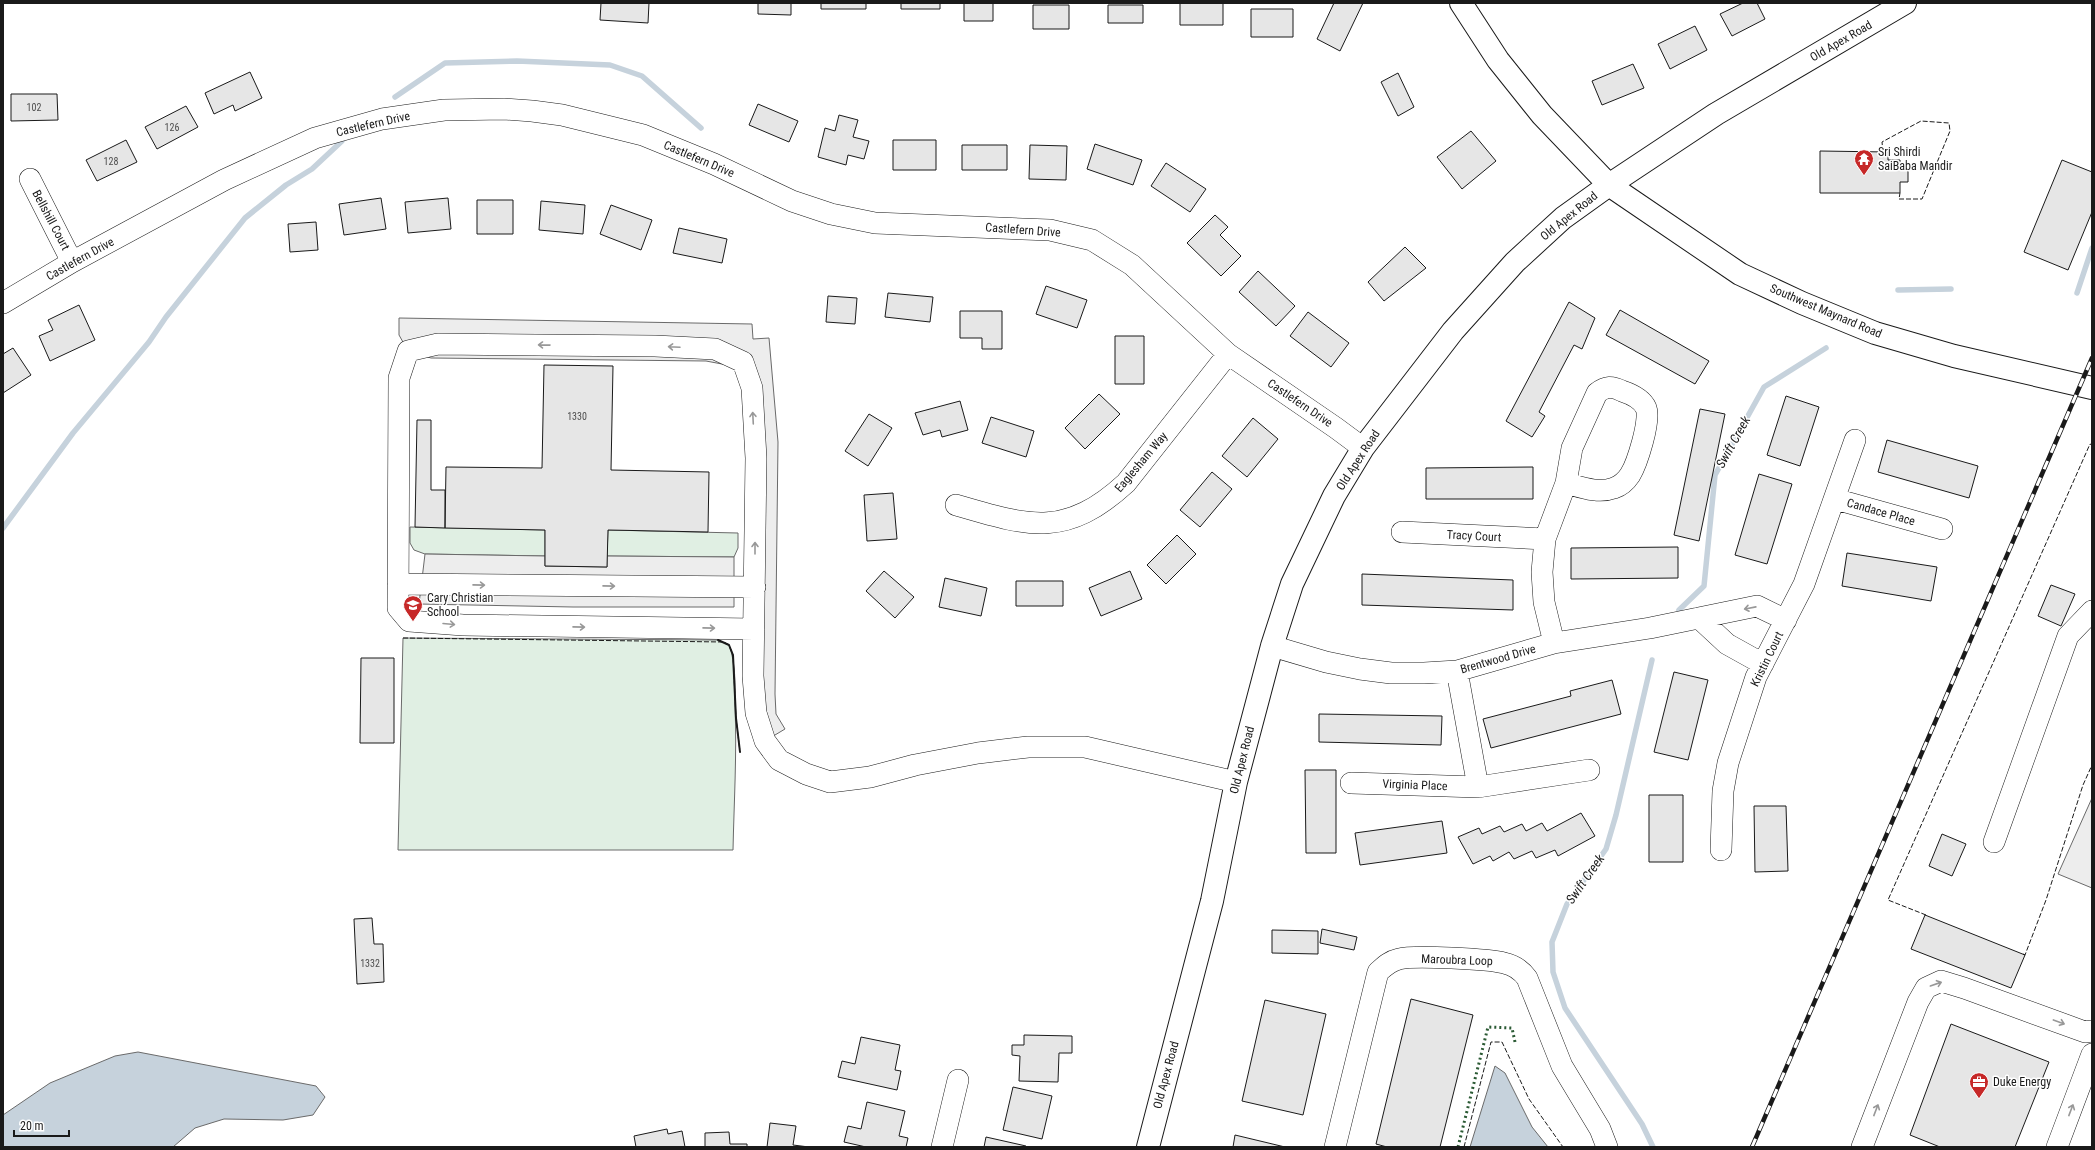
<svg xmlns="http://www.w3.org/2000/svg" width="2095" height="1150" font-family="'Roboto Condensed',sans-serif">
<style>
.green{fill:#e0efe3;stroke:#6a6a6a}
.parking{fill:#ededed;stroke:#6a6a6a}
.water{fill:#c6d2dc;stroke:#6a6a6a}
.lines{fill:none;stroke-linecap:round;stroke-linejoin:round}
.stream{stroke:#c6d2dc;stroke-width:5.5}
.building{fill:#e6e6e6;stroke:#1a1a1a}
.minor-casing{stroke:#1a1a1a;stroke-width:22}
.major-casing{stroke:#1a1a1a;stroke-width:24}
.minor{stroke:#fff;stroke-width:21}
.major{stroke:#fff;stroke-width:22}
.rail-casing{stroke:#1a1a1a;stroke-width:4.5}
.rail{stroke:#fff;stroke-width:3;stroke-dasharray:9;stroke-linecap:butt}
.hedge{stroke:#2b5a34;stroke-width:3;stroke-dasharray:2 3;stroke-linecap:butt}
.fence{stroke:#1a1a1a;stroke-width:1;stroke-dasharray:5 2;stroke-linecap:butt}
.wall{stroke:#1a1a1a;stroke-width:2}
.oneway{stroke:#989898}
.labels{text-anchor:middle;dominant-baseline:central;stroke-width:3;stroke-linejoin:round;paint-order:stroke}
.number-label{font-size:10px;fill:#4d4d4d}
.street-label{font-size:12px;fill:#1a1a1a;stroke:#fff}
.poi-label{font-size:12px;fill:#1a1a1a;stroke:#fff;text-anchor:start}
.water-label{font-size:13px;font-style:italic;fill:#1a1a1a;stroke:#fff}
</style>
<rect width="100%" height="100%" fill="#fff"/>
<path class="green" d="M 410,527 L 545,530 L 545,556 L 425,554 L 414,550 L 410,543 Z
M 608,530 L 738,533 L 738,548 L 734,557 L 607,556 Z
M 403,638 L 718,640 L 729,645 C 736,664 735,685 735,706 C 737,754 734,802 733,850 L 398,850 Z"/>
<path class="parking" d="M 399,318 L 752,324 L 753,339 L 769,338 L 778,442 L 775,694 L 776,714 L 785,729 L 765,741 L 743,362 L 722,364 L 706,361 L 431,358 L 408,351 L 399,335 Z
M 425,554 L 545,556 L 545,566 L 607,567 L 607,556 L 734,557 L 734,607 L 573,607 L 419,604 Z
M 2092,798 L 2092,888 L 2058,874 Z"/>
<path class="water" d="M 138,1052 L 316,1086 L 325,1097 L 313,1115 L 283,1120 L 224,1119 L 195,1128 L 173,1147 L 3,1147 L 3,1115 L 50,1083 L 115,1056 Z
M 1495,1066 L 1505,1073 L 1532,1127 L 1548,1147 L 1470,1147 Z"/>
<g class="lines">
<path class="stream" d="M 395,97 L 445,63 L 517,61 L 610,65 L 642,76 L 701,128
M 1898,290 L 1951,289
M 2077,293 L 2092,248
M 3,528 L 73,433 L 149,342 L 166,317 L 245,218 L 286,185 L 312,169 L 342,141
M 1679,610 L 1704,586 L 1715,475 L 1764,387 L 1826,348
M 1652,660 L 1616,815 L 1606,849 L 1567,904 L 1552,942 L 1553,972 L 1565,1008 L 1642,1124 L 1653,1147"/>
</g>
<path class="building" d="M 601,3 L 649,3 L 648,23 L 600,20 Z
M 758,3 L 791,3 L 791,15 L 758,14 Z
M 821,3 L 866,3 L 866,9 L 821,9 Z
M 901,3 L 940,3 L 940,9 L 901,9 Z
M 964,3 L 993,3 L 993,21 L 964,21 Z
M 1180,3 L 1223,3 L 1223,25 L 1180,25 Z
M 1334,3 L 1363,3 L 1340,51 L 1317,39 Z
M 1743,3 L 1757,3 L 1765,19 L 1732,36 L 1720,14 Z
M 1033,5 L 1069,5 L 1069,29 L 1033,29 Z
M 1108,5 L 1143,5 L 1143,23 L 1108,23 Z
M 1251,9 L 1293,9 L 1293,37 L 1251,37 Z
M 1695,26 L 1707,50 L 1670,69 L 1658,44 Z
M 1633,64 L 1644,88 L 1602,105 L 1592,81 Z
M 250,72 L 262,98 L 235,111 L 233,105 L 214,114 L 205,93 Z
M 1398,73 L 1414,107 L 1398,116 L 1381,82 Z
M 11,94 L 57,94 L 58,120 L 11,121 Z
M 758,104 L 798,121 L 789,142 L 749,125 Z
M 186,106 L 198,127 L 157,149 L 145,127 Z
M 839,115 L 858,120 L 853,137 L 869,141 L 864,159 L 848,155 L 846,165 L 818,157 L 825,128 L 835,131 Z
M 1471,131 L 1496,161 L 1462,189 L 1437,157 Z
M 126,140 L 137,162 L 97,181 L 86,160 Z
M 893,140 L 936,140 L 936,170 L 893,170 Z
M 1095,144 L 1142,160 L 1133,185 L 1087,169 Z
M 962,145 L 1007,145 L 1007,170 L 962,170 Z
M 1030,145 L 1067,146 L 1066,180 L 1029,179 Z
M 1820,151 L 1888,152 L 1888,160 L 1900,160 L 1900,170 L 1908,170 L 1908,182 L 1900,182 L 1900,193 L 1820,193 Z
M 2062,160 L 2092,172 L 2092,212 L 2068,270 L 2024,252 Z
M 1166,163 L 1206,189 L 1190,212 L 1151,186 Z
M 381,198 L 386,229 L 344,235 L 339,204 Z
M 448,198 L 451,229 L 408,233 L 405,202 Z
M 477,200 L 513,200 L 513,234 L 477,234 Z
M 541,201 L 585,205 L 583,234 L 539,230 Z
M 611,205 L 652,220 L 641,250 L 600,234 Z
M 1215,215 L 1228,227 L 1220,235 L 1241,256 L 1221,276 L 1187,243 Z
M 316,222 L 318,250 L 290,252 L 288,224 Z
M 679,228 L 727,239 L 722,263 L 673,253 Z
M 1405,247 L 1426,268 L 1384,301 L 1368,282 Z
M 1258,271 L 1295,306 L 1276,326 L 1239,292 Z
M 1046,286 L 1087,300 L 1077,328 L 1036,314 Z
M 888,293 L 933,297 L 930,322 L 885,317 Z
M 828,296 L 857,298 L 855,324 L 826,322 Z
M 1569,302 L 1595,318 L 1582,349 L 1574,345 L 1539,412 L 1545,416 L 1532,437 L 1506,421 Z
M 79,305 L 95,340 L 50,361 L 39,336 L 53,330 L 48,320 Z
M 1620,310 L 1709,361 L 1695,384 L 1606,335 Z
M 960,311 L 1002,311 L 1002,349 L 982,349 L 982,338 L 960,338 Z
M 1308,312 L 1349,343 L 1331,367 L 1290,336 Z
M 1115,336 L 1144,336 L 1144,384 L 1115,384 Z
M 13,348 L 31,375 L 3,393 L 3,354 Z
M 544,365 L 613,366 L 611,470 L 709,472 L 708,532 L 608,530 L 607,567 L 545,566 L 545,530 L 445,528 L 446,467 L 542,468 Z
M 1099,394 L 1120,414 L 1085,449 L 1065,428 Z
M 1786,396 L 1819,407 L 1800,466 L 1767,455 Z
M 960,401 L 968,430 L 942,437 L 940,430 L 923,435 L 915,413 Z
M 1700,409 L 1725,414 L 1699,541 L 1674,535 Z
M 869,414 L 892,428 L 868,466 L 845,451 Z
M 991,417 L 1034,431 L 1026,457 L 982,443 Z
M 1253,418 L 1278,439 L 1247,477 L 1222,456 Z
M 417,420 L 431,420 L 431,490 L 445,490 L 445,528 L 415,527 Z
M 1887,440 L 1978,466 L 1969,498 L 1878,472 Z
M 1533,467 L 1533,499 L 1426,499 L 1426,468 Z
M 1212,472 L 1232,489 L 1200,527 L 1180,510 Z
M 1759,474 L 1792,484 L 1767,564 L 1735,555 Z
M 893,493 L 897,539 L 867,541 L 864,495 Z
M 1177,535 L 1196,554 L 1166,584 L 1147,565 Z
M 1678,547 L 1678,578 L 1571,579 L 1571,548 Z
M 1847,553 L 1937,567 L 1931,601 L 1842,586 Z
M 884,571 L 914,597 L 895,618 L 866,591 Z
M 1130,571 L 1142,599 L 1101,616 L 1089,588 Z
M 1362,574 L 1513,580 L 1513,610 L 1362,605 Z
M 945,578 L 987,588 L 981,616 L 939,607 Z
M 1016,581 L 1063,581 L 1063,606 L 1016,606 Z
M 2051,585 L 2075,594 L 2061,626 L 2038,616 Z
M 361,658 L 394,658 L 394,743 L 360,743 Z
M 1674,672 L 1708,680 L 1688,760 L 1654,752 Z
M 1612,680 L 1621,714 L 1491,748 L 1483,719 L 1571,696 L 1570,691 Z
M 1319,714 L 1442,716 L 1441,745 L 1319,742 Z
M 1305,770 L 1336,770 L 1336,853 L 1306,853 Z
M 1649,795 L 1683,795 L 1683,862 L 1649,862 Z
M 1754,806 L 1786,806 L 1788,871 L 1755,872 Z
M 1581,813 L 1595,836 L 1558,856 L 1555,850 L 1536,858 L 1532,851 L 1514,859 L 1509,852 L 1493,861 L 1490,856 L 1473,864 L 1458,837 L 1479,828 L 1482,834 L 1500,826 L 1504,832 L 1522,824 L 1526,831 L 1542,823 L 1547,831 Z
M 1442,821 L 1447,853 L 1360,865 L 1355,833 Z
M 1942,834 L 1966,844 L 1952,876 L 1929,866 Z
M 1925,915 L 2025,955 L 2011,988 L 1911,949 Z
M 372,918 L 374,944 L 383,944 L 384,982 L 357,984 L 354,919 Z
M 1322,929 L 1357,937 L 1354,950 L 1320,943 Z
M 1272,930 L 1318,931 L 1318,954 L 1272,953 Z
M 1411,999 L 1473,1015 L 1440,1147 L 1387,1147 L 1376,1144 Z
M 1265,1000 L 1326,1014 L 1303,1115 L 1242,1101 Z
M 1951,1024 L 2049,1062 L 2015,1147 L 1940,1147 L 1910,1135 Z
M 1024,1035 L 1072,1036 L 1072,1053 L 1059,1053 L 1058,1082 L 1019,1081 L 1020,1056 L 1012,1055 L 1012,1045 L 1024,1045 Z
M 861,1037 L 900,1045 L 895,1070 L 901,1071 L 897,1090 L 838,1077 L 842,1061 L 855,1064 Z
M 1013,1087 L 1052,1096 L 1042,1139 L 1003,1130 Z
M 867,1102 L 905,1111 L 899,1136 L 908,1138 L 906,1147 L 866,1147 L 844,1142 L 848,1126 L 861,1129 Z
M 770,1123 L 796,1126 L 793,1145 L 809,1147 L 767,1147 Z
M 667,1129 L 668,1134 L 682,1131 L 685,1147 L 636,1147 L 634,1136 Z
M 729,1132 L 730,1144 L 747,1144 L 747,1147 L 705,1147 L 705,1133 Z
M 1235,1135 L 1285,1147 L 1233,1147 Z
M 986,1137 L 1026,1146 L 1026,1147 L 984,1147 Z"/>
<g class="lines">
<g class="minor-casing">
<path id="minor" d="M 30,179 L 72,262
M 3,303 L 72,262 L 224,180 L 315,138 L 382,119 L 444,110 L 504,109 L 532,111 L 562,115 L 643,135 L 714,164 L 792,201 L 831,214 L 875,223 L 1050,230 L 1092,240 L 1132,265 L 1228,354 L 1336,428 L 1363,448
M 1835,499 L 1942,529
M 956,505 C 1028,526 1065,539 1126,483 L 1228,354
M 1402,532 L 1545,539
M 398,584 L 755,587
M 1699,618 L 1727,644 L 1763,664
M 754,629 L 463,625 L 409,621 L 398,608 L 399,378 L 408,351 L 438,344 L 655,346 L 715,349 L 743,362 L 752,388 L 756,458 L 753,676 L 756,713 L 765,741 L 779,760 L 806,774 L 830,782 L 870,777 L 915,765 L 978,753 L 1028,747 L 1085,747 L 1236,782
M 1554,643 L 1544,602 L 1542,572 L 1545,539 L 1566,483 L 1572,448 L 1597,393 C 1606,386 1612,386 1622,391 C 1631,394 1642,399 1646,408 C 1651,420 1637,464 1630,475 C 1626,481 1620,486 1614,488 C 1598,494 1581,487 1566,483
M 1272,646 L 1326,662 L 1360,669 L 1391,673 L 1424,673 L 1457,671 L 1554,643 L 1650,628 L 1757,606 L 1786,620
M 1457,671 L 1478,787
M 1351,783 L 1478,787 L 1589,770
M 1994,842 L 2068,636 L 2092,611
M 1721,850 L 1723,791 L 1728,763 L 1756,677 L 1804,584 L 1855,440
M 942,1147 L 958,1080
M 1335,1147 L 1378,972 C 1385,966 1390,961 1399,959 C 1413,955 1490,959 1504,963 C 1514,965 1521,970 1527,978 L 1562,1066 L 1600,1129 L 1607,1147
M 1862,1147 L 1918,1002 L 1926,988 L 1941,981 L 1964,988 L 2085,1032 L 2092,1031
M 2057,1147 L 2092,1054"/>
</g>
<g class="major-casing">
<path id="major" d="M 1461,3 L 1498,60 L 1542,115 L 1609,185 L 1740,274 L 1802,303 L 1875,333 L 1954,356 L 2092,388
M 1148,1147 L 1212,901 L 1236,782 L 1272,646 L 1292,584 L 1334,496 L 1363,448 L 1453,331 L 1515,262 L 1563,218 L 1609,185 L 1716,114 L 1905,3"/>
</g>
<use href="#minor" class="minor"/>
<use href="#major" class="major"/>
<g class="rail-casing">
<path id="rail" d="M 1752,1147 L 2092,358"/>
</g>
<use href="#rail" class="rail"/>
<path class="hedge" d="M 1458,1147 L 1488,1027 L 1512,1028 L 1515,1042"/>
<path class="fence" d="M 1883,152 L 1882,142 L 1921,121 L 1949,123 L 1950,131 L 1922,199 L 1899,199 L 1900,193
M 403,638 L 724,642 L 729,645 L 733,655 L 736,718 L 740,752
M 1926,915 L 1888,900 L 2090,444 L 2092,445
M 2023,954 L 2025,955 L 2046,900 L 2083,785 L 2092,765
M 1464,1147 L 1491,1042 L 1502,1042 L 1529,1099 L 1563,1147"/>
<path class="wall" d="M 718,640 L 729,645 L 733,655 L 736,718 L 740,752"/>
</g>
<defs><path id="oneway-shaft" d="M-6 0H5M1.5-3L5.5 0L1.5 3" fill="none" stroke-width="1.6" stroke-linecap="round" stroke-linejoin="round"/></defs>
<g class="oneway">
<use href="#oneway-shaft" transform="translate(544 345) rotate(-179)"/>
<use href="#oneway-shaft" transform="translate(674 347) rotate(-177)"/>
<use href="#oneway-shaft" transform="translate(753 418) rotate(-93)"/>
<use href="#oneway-shaft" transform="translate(755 548) rotate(-90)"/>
<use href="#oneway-shaft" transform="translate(479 585) rotate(1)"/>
<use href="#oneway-shaft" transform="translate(609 586) rotate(1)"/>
<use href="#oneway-shaft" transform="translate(1750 608) rotate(169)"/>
<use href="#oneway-shaft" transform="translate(449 624) rotate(5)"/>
<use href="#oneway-shaft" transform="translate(579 627) rotate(1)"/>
<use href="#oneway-shaft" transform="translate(709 628) rotate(1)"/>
<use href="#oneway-shaft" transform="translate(1936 984) rotate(-19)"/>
<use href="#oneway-shaft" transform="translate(2059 1022) rotate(20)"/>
<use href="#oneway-shaft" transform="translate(1876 1110) rotate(-69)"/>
<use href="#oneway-shaft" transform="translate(2071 1110) rotate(-69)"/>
</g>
<defs>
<g id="temple-pin" transform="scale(1)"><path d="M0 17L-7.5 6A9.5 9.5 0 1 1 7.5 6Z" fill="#c62828" stroke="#fff"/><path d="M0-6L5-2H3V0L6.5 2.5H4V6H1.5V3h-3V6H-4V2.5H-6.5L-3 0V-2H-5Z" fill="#fff"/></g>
<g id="school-pin" transform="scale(1)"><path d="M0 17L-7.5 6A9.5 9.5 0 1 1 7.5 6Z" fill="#c62828" stroke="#fff"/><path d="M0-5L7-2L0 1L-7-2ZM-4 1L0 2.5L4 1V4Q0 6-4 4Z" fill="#fff"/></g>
<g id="office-pin" transform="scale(1)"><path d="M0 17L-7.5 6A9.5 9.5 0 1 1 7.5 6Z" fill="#c62828" stroke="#fff"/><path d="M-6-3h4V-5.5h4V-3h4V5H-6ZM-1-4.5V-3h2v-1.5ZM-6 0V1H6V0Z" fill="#fff"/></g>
</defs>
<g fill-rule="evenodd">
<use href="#temple-pin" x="1864" y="159"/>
<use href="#school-pin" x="413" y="605"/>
<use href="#office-pin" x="1979" y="1082"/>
</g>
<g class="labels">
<g class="number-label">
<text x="34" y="107">102</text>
<text x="172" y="127">126</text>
<text x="111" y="161">128</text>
<text x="577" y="416">1330</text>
<text x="370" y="963">1332</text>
</g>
<g class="street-label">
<text transform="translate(1841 41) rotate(-30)">Old Apex Road</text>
<text transform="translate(373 124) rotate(-13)">Castlefern Drive</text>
<text transform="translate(699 159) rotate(23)">Castlefern Drive</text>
<text transform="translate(1569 216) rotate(-39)">Old Apex Road</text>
<text transform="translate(51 220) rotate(62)">Bellshill Court</text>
<text transform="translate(1023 230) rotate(4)">Castlefern Drive</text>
<text transform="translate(80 259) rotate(-29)">Castlefern Drive</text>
<text transform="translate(1826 311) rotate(23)">Southwest Maynard Road</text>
<text transform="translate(1300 403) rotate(34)">Castlefern Drive</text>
<text transform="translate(1358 460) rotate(-57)">Old Apex Road</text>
<text transform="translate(1141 462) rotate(-50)">Eaglesham Way</text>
<text transform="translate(1881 512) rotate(16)">Candace Place</text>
<text transform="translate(1474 536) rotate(3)">Tracy Court</text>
<text transform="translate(1498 659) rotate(-16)">Brentwood Drive</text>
<text transform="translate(1767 659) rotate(-64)">Kristin Court</text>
<text transform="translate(1242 760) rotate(-76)">Old Apex Road</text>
<text transform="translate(1415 785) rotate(2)">Virginia Place</text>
<text transform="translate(1457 960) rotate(2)">Maroubra Loop</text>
<text transform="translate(1166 1075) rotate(-75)">Old Apex Road</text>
</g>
<g class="poi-label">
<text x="1878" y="152">Sri Shirdi<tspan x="1878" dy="14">SaiBaba Mandir</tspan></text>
<text x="427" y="598">Cary Christian<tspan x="427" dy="14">School</tspan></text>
<text x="1993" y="1082">Duke Energy</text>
</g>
<g class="water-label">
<text transform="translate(1733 442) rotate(-61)">Swift Creek</text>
<text transform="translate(1585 879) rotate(-55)">Swift Creek</text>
</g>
</g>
<rect width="2095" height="1150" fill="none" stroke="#1a1a1a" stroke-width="8"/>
<path d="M14 1130v6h55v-6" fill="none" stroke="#1a1a1a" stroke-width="2"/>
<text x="20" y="1130" font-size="12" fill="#1a1a1a" stroke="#ffffff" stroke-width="3" paint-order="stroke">20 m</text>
</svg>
